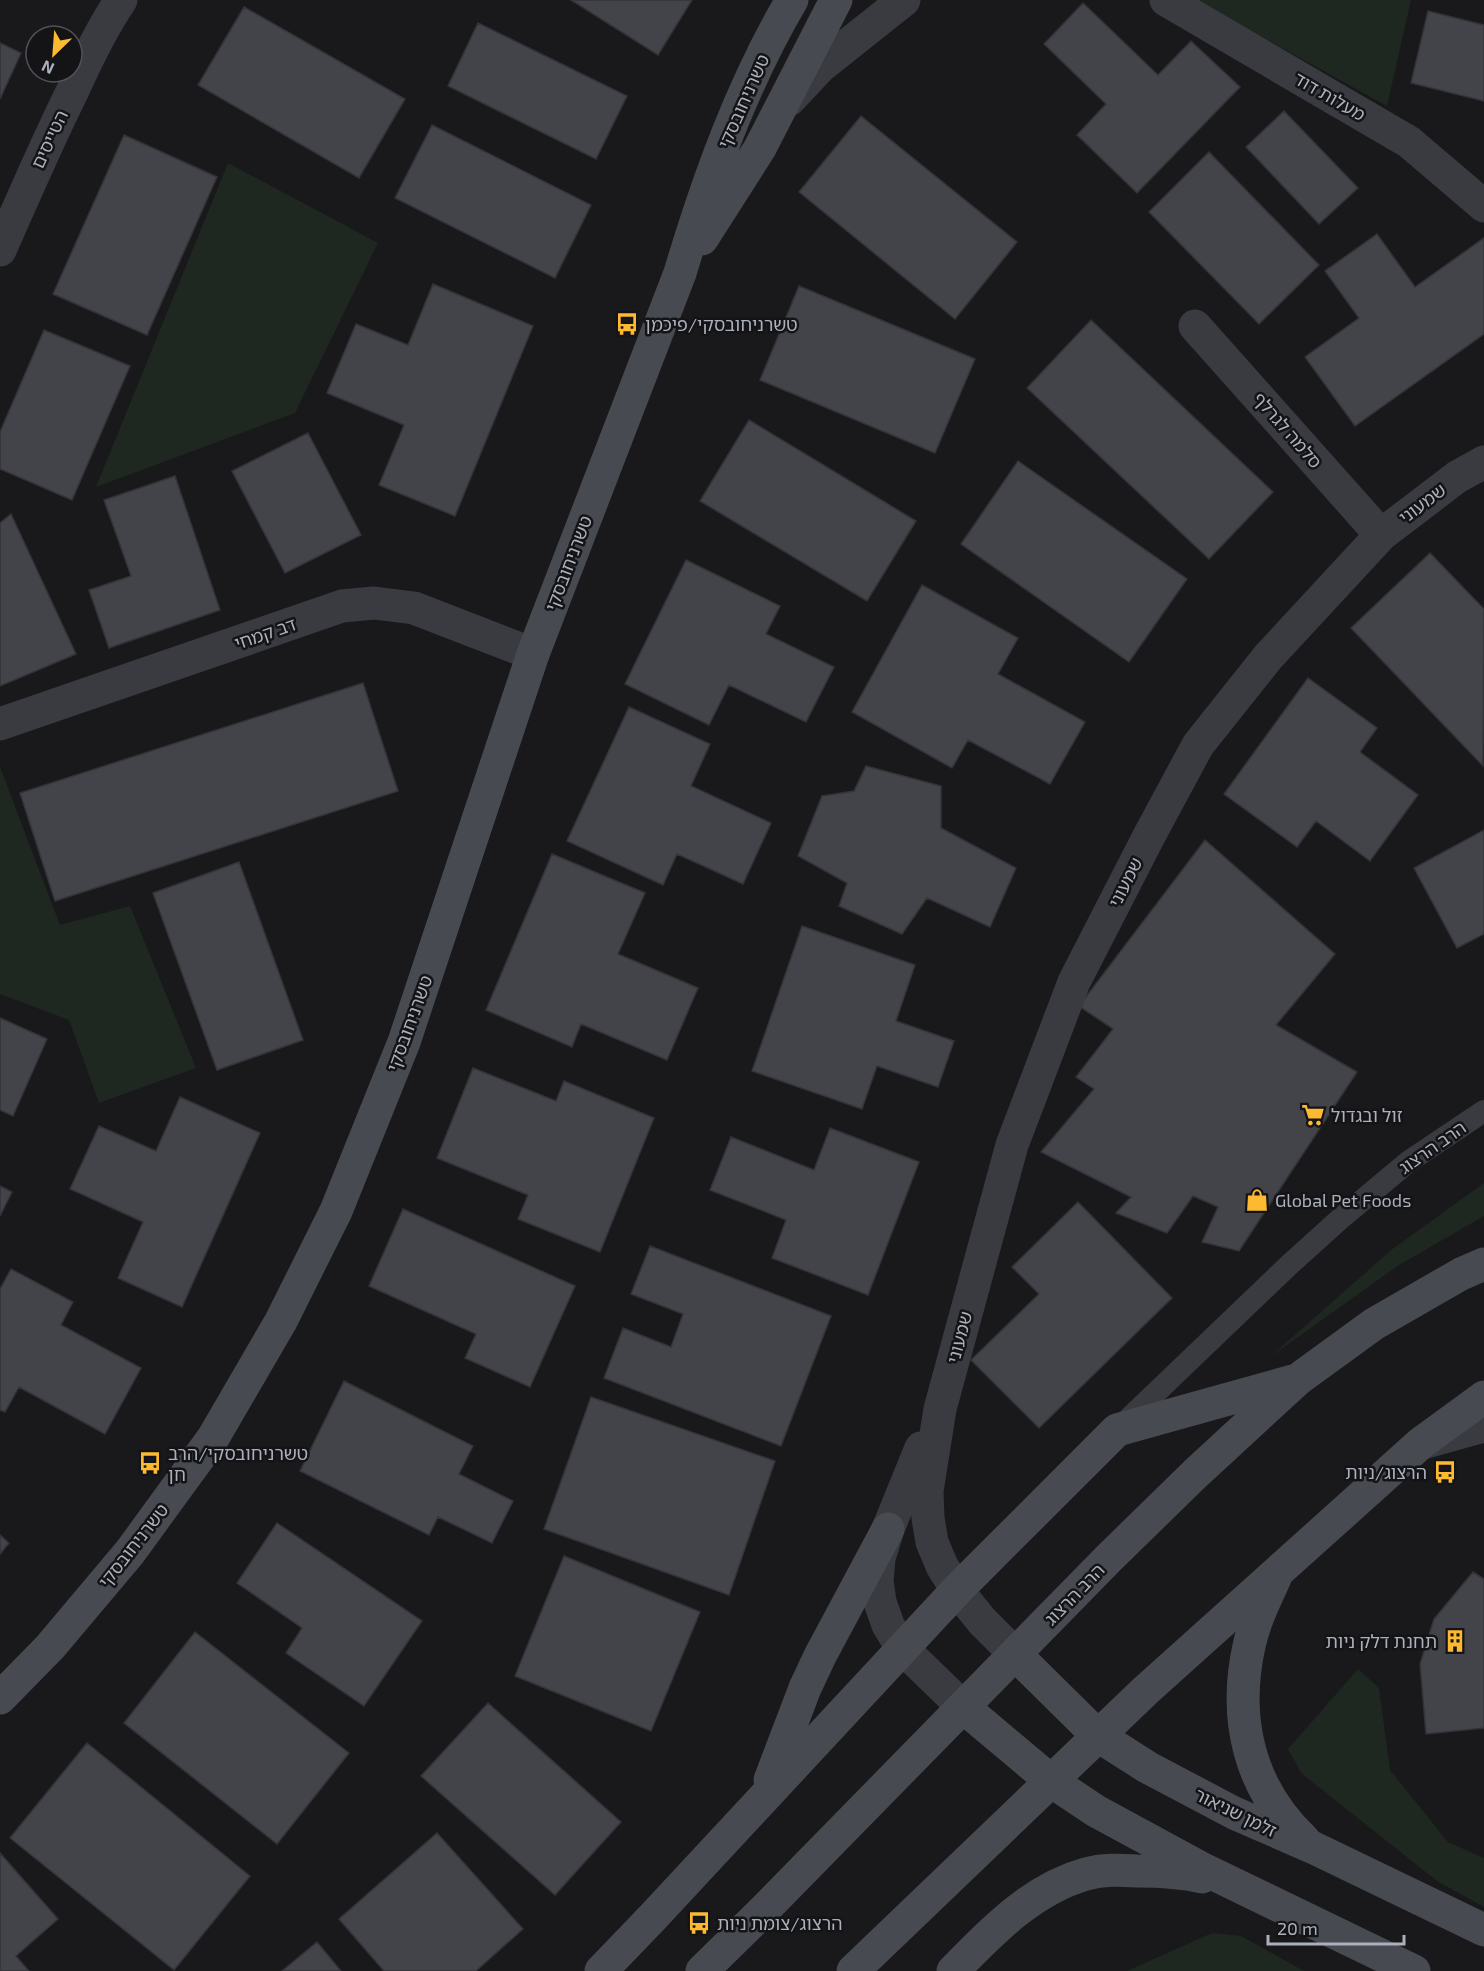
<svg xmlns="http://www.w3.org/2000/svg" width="1484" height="1971" font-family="'Exo 2','Noto Sans Hebrew',sans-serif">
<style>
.green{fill:#1e2720}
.building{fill:#434449;stroke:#333338;stroke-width:1.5}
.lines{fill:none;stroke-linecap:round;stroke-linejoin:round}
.lane{stroke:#3a3b41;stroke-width:22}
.street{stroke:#3a3b41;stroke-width:33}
.secondary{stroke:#484a51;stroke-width:33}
.labels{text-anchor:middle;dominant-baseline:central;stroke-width:5;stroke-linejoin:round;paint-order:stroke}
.street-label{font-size:18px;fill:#abb0bc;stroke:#141417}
.poi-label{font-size:18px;fill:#abb0bc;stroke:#141417;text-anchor:start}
</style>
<rect width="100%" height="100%" fill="#19191c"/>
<path class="green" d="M 1195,0 L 1411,0 L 1387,106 Z
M 228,163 L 378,243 L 295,413 L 96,487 Z
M 0,767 L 60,925 L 130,906 L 196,1068 L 99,1103 L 69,1020 L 0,994 Z
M 1484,1183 L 1484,1216 L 1399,1265 L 1270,1357 L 1391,1250 Z
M 1358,1669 L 1379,1688 L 1390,1770 L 1448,1842 L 1484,1858 L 1484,1907 L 1437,1881 L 1301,1773 L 1288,1749 Z
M 1212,1933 L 1241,1936 L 1304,1971 L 1127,1971 Z"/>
<path class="building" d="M 571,0 L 692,0 L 658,55 Z
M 1083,3 L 1158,75 L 1191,41 L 1240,87 L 1137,193 L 1077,135 L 1106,104 L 1044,44 Z
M 244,7 L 405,99 L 359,178 L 198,85 Z
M 1428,11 L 1484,25 L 1484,101 L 1411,83 Z
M 478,23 L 627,96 L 596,159 L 448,86 Z
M 0,43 L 21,53 L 0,99 Z
M 1284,111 L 1358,188 L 1319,224 L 1246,147 Z
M 861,116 L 1017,242 L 955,319 L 799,192 Z
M 432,125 L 591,205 L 555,278 L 395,198 Z
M 124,135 L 217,177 L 147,335 L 53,294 Z
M 1209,152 L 1319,265 L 1259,324 L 1149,212 Z
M 1377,234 L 1415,287 L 1484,238 L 1484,334 L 1355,426 L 1305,357 L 1359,318 L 1325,271 Z
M 433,284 L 533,326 L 455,516 L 379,485 L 404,425 L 327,393 L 356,324 L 408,345 Z
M 799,286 L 975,359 L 935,453 L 760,380 Z
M 1091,320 L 1273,492 L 1209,559 L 1027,388 Z
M 44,330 L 130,366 L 72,500 L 0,469 L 0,432 Z
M 749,420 L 916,521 L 867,601 L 700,501 Z
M 308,433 L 361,535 L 285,573 L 232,471 Z
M 1018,461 L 1187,579 L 1129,662 L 961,544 Z
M 175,476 L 220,610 L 109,648 L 89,590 L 131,576 L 104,500 Z
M 11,514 L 76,654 L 0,686 L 0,523 Z
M 1430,553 L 1484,609 L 1483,766 L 1351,628 Z
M 686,560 L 780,606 L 766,634 L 834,667 L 806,722 L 729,685 L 709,725 L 625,684 Z
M 922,585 L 1018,638 L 998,674 L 1085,722 L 1050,784 L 968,740 L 952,768 L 852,712 Z
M 1308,678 L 1377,728 L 1360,752 L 1418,795 L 1370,861 L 1316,821 L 1297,847 L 1224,794 Z
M 363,683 L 398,791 L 55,901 L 20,793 Z
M 629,707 L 710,744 L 691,786 L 771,823 L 743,884 L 677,854 L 663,885 L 567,841 Z
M 866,766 L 941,786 L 941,828 L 1016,868 L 990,927 L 927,898 L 902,934 L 839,906 L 847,883 L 798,856 L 822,796 L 854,791 Z
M 1484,830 L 1484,934 L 1457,948 L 1414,868 Z
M 1205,840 L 1335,954 L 1276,1025 L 1357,1072 L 1239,1251 L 1202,1242 L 1218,1207 L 1193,1196 L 1167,1233 L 1116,1213 L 1131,1197 L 1041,1152 L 1094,1089 L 1076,1077 L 1113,1029 L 1079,1006 Z
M 552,854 L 645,893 L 618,954 L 698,988 L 667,1060 L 581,1024 L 572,1047 L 486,1010 Z
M 239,862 L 303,1040 L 217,1070 L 153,893 Z
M 802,926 L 915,965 L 896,1021 L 954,1041 L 938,1087 L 877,1066 L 862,1109 L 752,1071 Z
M 0,1018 L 47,1039 L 13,1116 L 0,1110 Z
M 473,1068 L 556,1101 L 564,1081 L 654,1118 L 600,1252 L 518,1219 L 528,1195 L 437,1158 Z
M 180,1097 L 260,1133 L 182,1307 L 118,1278 L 143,1222 L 70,1189 L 99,1126 L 156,1151 Z
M 830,1128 L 919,1162 L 868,1295 L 772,1258 L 786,1220 L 710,1190 L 731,1137 L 814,1170 Z
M 0,1186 L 12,1192 L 0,1216 Z
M 1078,1202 L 1172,1298 L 1039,1428 L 971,1360 L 1039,1294 L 1012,1267 Z
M 403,1209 L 575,1286 L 530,1387 L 465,1358 L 476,1334 L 369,1286 Z
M 650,1246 L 831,1316 L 781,1446 L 604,1378 L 623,1328 L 671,1347 L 683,1314 L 631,1294 Z
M 11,1269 L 73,1302 L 61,1325 L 141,1368 L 105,1434 L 19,1387 L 5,1412 L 0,1410 L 0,1289 Z
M 344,1381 L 473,1446 L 459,1474 L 513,1501 L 492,1543 L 438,1517 L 429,1535 L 300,1471 Z
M 591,1397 L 775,1461 L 729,1595 L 544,1529 Z
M 277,1523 L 422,1621 L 364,1706 L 286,1653 L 302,1628 L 237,1583 Z
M 0,1535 L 9,1543 L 0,1554 Z
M 564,1556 L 700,1612 L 651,1731 L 515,1676 Z
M 1473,1572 L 1484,1579 L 1484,1728 L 1426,1734 L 1420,1664 L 1434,1619 Z
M 195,1632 L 349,1753 L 277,1844 L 124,1723 Z
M 488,1703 L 621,1822 L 555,1895 L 421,1776 Z
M 87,1743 L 250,1876 L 174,1970 L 10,1838 Z
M 437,1833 L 523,1929 L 476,1971 L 384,1971 L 339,1919 Z
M 0,1853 L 58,1919 L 16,1956 L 29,1971 L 0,1971 Z
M 317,1942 L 341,1971 L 282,1971 Z"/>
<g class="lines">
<path class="lane" d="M 1121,1426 L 1288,1266 L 1340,1219 L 1408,1162 L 1484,1111"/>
<path class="street" d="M 1166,0 L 1409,142 L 1484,206
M 789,100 L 821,66 L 904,0
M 0,250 C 24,196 47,142 73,90 C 87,59 102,28 121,0
M 1195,326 L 1381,535
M 0,724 L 342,606 L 374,603 L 414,608 L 533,654
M 1422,1443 L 1484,1426
M 921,1448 L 888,1529 L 879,1558 L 877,1581 L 880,1602 L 888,1625 L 902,1648 L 963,1707
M 1015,1654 L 982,1621 L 957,1590 L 942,1566 L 932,1542 L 928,1518 L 927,1491 L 940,1409 L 1012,1145 L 1074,982 L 1149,836 L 1198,745 L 1268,657 L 1381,535 L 1457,477 L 1484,462"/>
<path class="secondary" d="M 702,239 L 760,148 L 836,0
M 1275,1578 C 1265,1600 1254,1622 1249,1646 C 1233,1719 1249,1788 1304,1840
M 1015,1654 L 1097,1735 L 1147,1767 L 1234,1813 L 1312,1847 L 1484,1930
M 0,1698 L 50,1647 L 130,1552 L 213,1438 L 281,1321 L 336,1211 L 404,1042 L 533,654 L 680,273 C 708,179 742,85 792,0
M 963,1707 L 1051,1781 L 1096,1811 L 1201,1868 L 1414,1971
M 770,1780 L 805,1688 L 820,1656 L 888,1529
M 601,1971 L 652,1918 L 957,1590 L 1117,1430 L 1293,1381
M 702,1971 L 762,1912 L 1109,1558 L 1195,1474 L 1297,1380 L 1374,1324 L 1461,1274 L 1484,1264
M 853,1971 L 1145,1691 L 1421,1443 L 1484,1397
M 953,1971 C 991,1932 1032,1889 1086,1874 C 1103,1869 1120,1870 1137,1871 C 1159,1871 1181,1872 1202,1877"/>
</g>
<defs>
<g id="bus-bare" transform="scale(1.8)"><path d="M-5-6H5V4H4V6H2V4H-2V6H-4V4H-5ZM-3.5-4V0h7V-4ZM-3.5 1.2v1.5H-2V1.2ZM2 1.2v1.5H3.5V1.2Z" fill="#fdba30" stroke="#141417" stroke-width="2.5" paint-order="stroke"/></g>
<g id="supermarket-bare" transform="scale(1.8)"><path d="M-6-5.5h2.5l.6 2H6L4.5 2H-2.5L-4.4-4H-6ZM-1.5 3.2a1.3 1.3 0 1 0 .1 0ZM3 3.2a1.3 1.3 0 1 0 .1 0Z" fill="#fdba30" stroke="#141417" stroke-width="2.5" paint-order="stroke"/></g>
<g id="shop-bare" transform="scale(1.8)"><path d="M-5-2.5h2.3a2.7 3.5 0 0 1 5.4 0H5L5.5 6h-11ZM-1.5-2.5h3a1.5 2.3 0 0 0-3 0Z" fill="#fdba30" stroke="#141417" stroke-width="2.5" paint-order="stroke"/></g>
<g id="building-bare" transform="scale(1.8)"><path d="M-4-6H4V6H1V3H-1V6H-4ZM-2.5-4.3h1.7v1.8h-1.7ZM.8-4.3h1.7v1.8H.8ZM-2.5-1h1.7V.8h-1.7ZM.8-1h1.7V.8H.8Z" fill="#fdba30" stroke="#141417" stroke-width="2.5" paint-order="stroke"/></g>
</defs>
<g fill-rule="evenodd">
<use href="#bus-bare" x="627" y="324"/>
<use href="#supermarket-bare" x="1313" y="1115"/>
<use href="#shop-bare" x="1257" y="1200"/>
<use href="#bus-bare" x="150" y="1463"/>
<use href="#bus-bare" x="1445" y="1472"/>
<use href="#building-bare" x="1455" y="1641"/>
<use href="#bus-bare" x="699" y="1923"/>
</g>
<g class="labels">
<g class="street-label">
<text transform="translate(1330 96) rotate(30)">מעלות דוד</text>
<text transform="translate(743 101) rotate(-66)">טשרניחובסקי</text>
<text transform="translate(49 139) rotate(-65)">הטייסים</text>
<text transform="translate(1288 430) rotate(49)">סלמה לגרלף</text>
<text transform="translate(1422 503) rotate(-37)">שמעוני</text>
<text transform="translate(568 563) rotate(-69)">טשרניחובסקי</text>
<text transform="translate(265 633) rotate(-19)">דב קמחי</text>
<text transform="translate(1125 882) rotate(-63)">שמעוני</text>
<text transform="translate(409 1023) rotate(-70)">טשרניחובסקי</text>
<text transform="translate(1432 1147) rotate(-35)">הרב הרצוג</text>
<text transform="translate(959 1337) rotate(-75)">שמעוני</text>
<text transform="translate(133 1545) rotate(-52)">טשרניחובסקי</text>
<text transform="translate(1074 1594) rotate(-46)">הרב הרצוג</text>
<text transform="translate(1236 1812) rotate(26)">זלמן שניאור</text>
</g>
<g class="poi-label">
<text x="645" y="324">טשרניחובסקי/פיכמן</text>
<text x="1331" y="1115">זול ובגדול</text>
<text x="1275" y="1200">Global Pet Foods</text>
<text x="168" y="1453">טשרניחובסקי/הרב<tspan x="168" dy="21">חן</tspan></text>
<text x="1427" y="1472" text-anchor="end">הרצוג/ניות</text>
<text x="1437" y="1641" text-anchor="end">תחנת דלק ניות</text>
<text x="717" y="1923">הרצוג/צומת ניות</text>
</g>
</g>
<g transform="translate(54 54) rotate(205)"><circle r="28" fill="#141417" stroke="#505259" stroke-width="1.5"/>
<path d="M0-4.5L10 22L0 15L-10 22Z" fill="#fdba30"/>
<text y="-9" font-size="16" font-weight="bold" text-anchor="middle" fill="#abb0bc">N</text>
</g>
<path d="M1268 1935v9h136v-9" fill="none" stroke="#abb0bc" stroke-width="3"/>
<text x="1277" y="1935" font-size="18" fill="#abb0bc" stroke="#141417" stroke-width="4.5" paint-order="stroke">20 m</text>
</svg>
